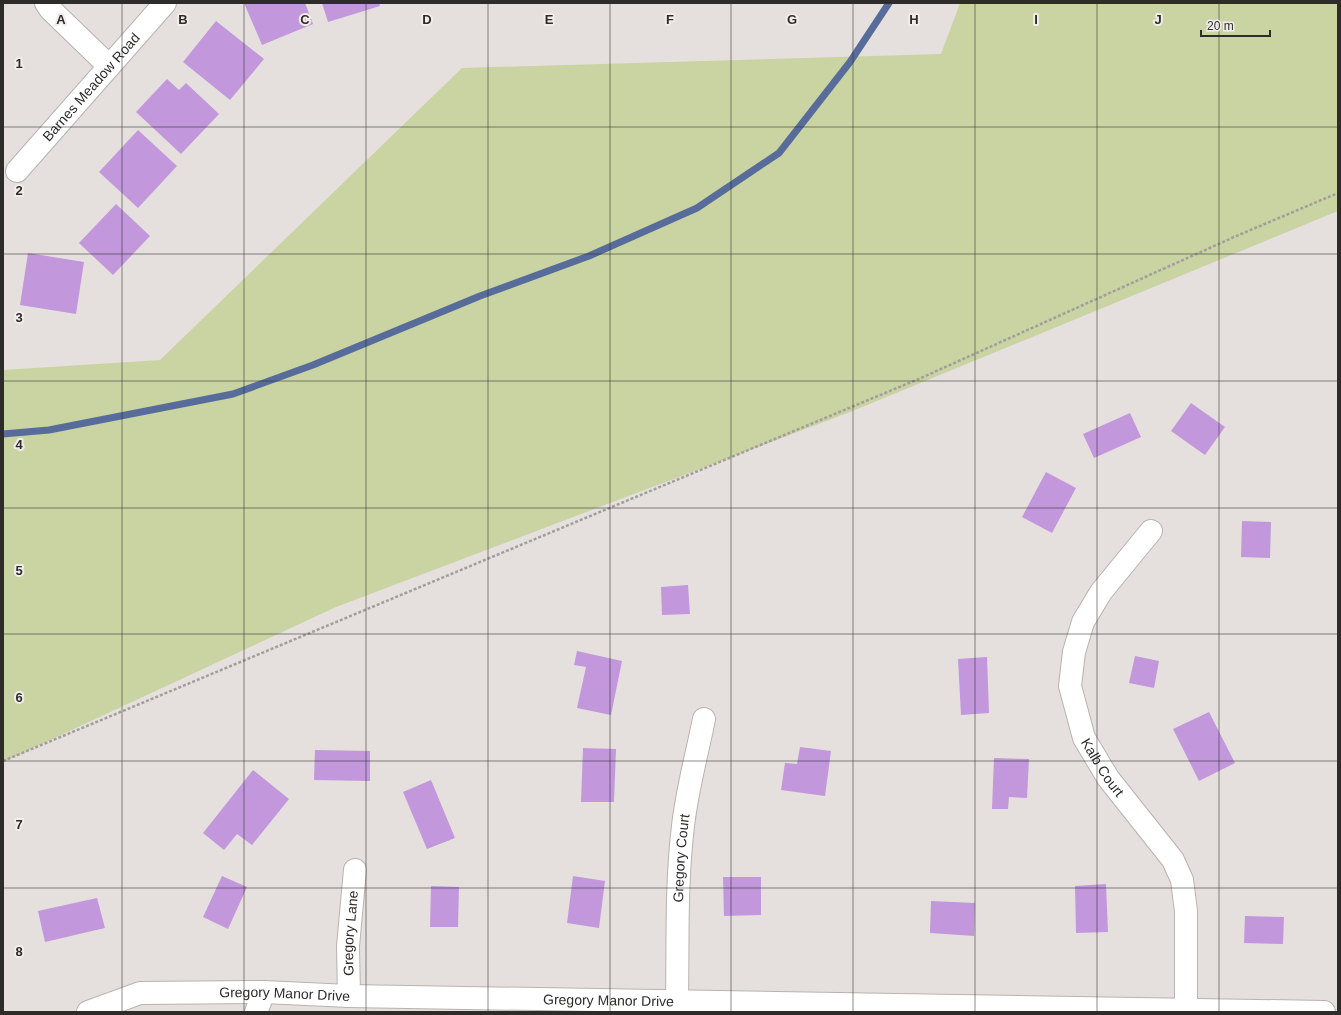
<svg xmlns="http://www.w3.org/2000/svg" width="1341" height="1015" font-family="Helvetica,sans-serif">
<style>
.green{fill:#cad3a2}
.lines{fill:none;stroke-linecap:round;stroke-linejoin:round}
.stream{stroke:#576c9a;stroke-width:7}
.building{fill:#c297dc}
.street-casing{stroke:#b8b3b0;stroke-width:24}
.path{stroke:#a29e9c;stroke-width:2.5;stroke-dasharray:3 2;stroke-linecap:butt}
.street{stroke:#fff;stroke-width:22}
.grid{fill:none;stroke:#2e2c2b;stroke-width:1;stroke-opacity:0.55}
.labels{text-anchor:middle;dominant-baseline:central;stroke-width:4;stroke-linejoin:round;paint-order:stroke}
.street-label{font-size:14px;fill:#2e2c2b;stroke:#f2edea}
.grid-label{font-size:13px;text-anchor:middle;font-weight:bold;fill:#2e2c2b;stroke:#f2edea;stroke-width:4;stroke-linejoin:round;paint-order:stroke}
</style>
<rect width="100%" height="100%" fill="#e5e0dd"/>
<path class="green" d="M 960,3 L 1338,3 L 1338,211 L 850,412 L 336,607 L 3,762 L 3,370 L 160,360 L 462,68 L 941,54 Z"/>
<g class="lines">
<path class="stream" d="M 3,434 L 49,430 L 233,394 L 313,365 L 480,296 L 589,256 L 697,208 L 779,153 L 850,62 L 889,3"/>
</g>
<path class="building" d="M 244,3 L 305,3 L 313,24 L 262,45 Z
M 322,3 L 379,3 L 380,6 L 328,22 Z
M 216,21 L 264,59 L 230,100 L 183,62 Z
M 167,79 L 179,90 L 186,83 L 219,114 L 181,154 L 136,112 Z
M 138,130 L 177,166 L 138,208 L 99,172 Z
M 116,204 L 150,236 L 113,275 L 79,243 Z
M 28,253 L 84,262 L 76,314 L 20,305 Z
M 1191,403 L 1225,427 L 1205,455 L 1171,431 Z
M 1130,413 L 1141,437 L 1094,458 L 1083,434 Z
M 1046,472 L 1076,488 L 1052,533 L 1022,517 Z
M 1242,521 L 1271,522 L 1270,558 L 1241,557 Z
M 688,585 L 690,614 L 662,615 L 661,587 Z
M 577,651 L 622,661 L 611,715 L 577,708 L 586,667 L 574,665 Z
M 1135,656 L 1159,661 L 1154,688 L 1129,683 Z
M 987,657 L 989,713 L 961,715 L 958,659 Z
M 1209,712 L 1235,763 L 1199,781 L 1173,729 Z
M 800,747 L 831,751 L 825,796 L 781,790 L 785,763 L 797,764 Z
M 583,748 L 616,749 L 614,802 L 581,802 Z
M 315,750 L 370,751 L 370,781 L 314,780 Z
M 994,758 L 1029,759 L 1027,798 L 1009,797 L 1008,809 L 992,809 Z
M 253,770 L 289,799 L 252,845 L 237,834 L 224,850 L 203,833 Z
M 431,780 L 455,838 L 427,849 L 403,792 Z
M 222,876 L 247,887 L 228,929 L 203,917 Z
M 573,876 L 605,881 L 599,928 L 567,923 Z
M 723,877 L 761,877 L 761,915 L 724,916 Z
M 1106,884 L 1108,932 L 1076,933 L 1075,886 Z
M 431,886 L 459,887 L 458,927 L 430,927 Z
M 97,898 L 105,928 L 45,942 L 38,911 Z
M 931,901 L 975,903 L 974,936 L 930,933 Z
M 1245,916 L 1284,917 L 1283,944 L 1244,943 Z"/>
<g class="lines">
<g class="street-casing">
<g id="street">
<path d="M 46,3 L 50,9 L 109,66"/>
<path id="s1" d="M 17,171 L 165,3"/>
<path id="s2" d="M 1151,531 L 1101,592 L 1083,622 L 1074,652 L 1070,686 L 1084,738 L 1108,778 L 1173,860 L 1182,880 L 1186,911 L 1186,1010"/>
<path id="s3" d="M 349,996 L 348,946 L 355,870"/>
<path id="s4" d="M 677,1000 C 678,942 676,884 683,826 C 687,790 697,754 704,719"/>
<path id="s5" d="M 88,1012 L 140,993 L 264,992 L 349,996 L 1324,1012"/>
<path d="M 256,1012 L 264,992"/>
</g>
</g>
<path class="path" d="M 3,761 L 921,378 L 1234,237 L 1338,193"/>
<use href="#street" class="street"/>
</g>
<path class="grid" d="M 122,3 L 122,1012M 244,3 L 244,1012M 366,3 L 366,1012M 488,3 L 488,1012M 610,3 L 610,1012M 731,3 L 731,1012M 853,3 L 853,1012M 975,3 L 975,1012M 1097,3 L 1097,1012M 1219,3 L 1219,1012M 3,127 L 1338,127M 3,254 L 1338,254M 3,381 L 1338,381M 3,508 L 1338,508M 3,634 L 1338,634M 3,761 L 1338,761M 3,888 L 1338,888"/>
<g class="labels">
<g class="street-label">
<text stroke="none"><textPath href="#s1" startOffset="112">Barnes Meadow Road</textPath></text>
<text stroke="none"><textPath href="#s2" startOffset="268">Kalb Court</textPath></text>
<text stroke="none"><textPath href="#s4" startOffset="142">Gregory Court</textPath></text>
<text stroke="none"><textPath href="#s3" startOffset="63">Gregory Lane</textPath></text>
<text stroke="none"><textPath href="#s5" startOffset="200">Gregory Manor Drive</textPath></text>
<text stroke="none"><textPath href="#s5" startOffset="524">Gregory Manor Drive</textPath></text>
</g>
</g>
<g class="grid-label">
<text x="61" y="24">A</text>
<text x="183" y="24">B</text>
<text x="305" y="24">C</text>
<text x="427" y="24">D</text>
<text x="549" y="24">E</text>
<text x="670" y="24">F</text>
<text x="792" y="24">G</text>
<text x="914" y="24">H</text>
<text x="1036" y="24">I</text>
<text x="1158" y="24">J</text>
<text x="19" y="68">1</text>
<text x="19" y="195">2</text>
<text x="19" y="322">3</text>
<text x="19" y="449">4</text>
<text x="19" y="575">5</text>
<text x="19" y="702">6</text>
<text x="19" y="829">7</text>
<text x="19" y="956">8</text>
</g>
<rect width="1341" height="1015" fill="none" stroke="#2e2c2b" stroke-width="8"/>
<path d="M1201 30v6h69v-6" fill="none" stroke="#2e2c2b" stroke-width="2"/>
<text x="1207" y="30" font-size="12" fill="#2e2c2b" stroke="#f2edea" stroke-width="3" paint-order="stroke">20 m</text>
</svg>
